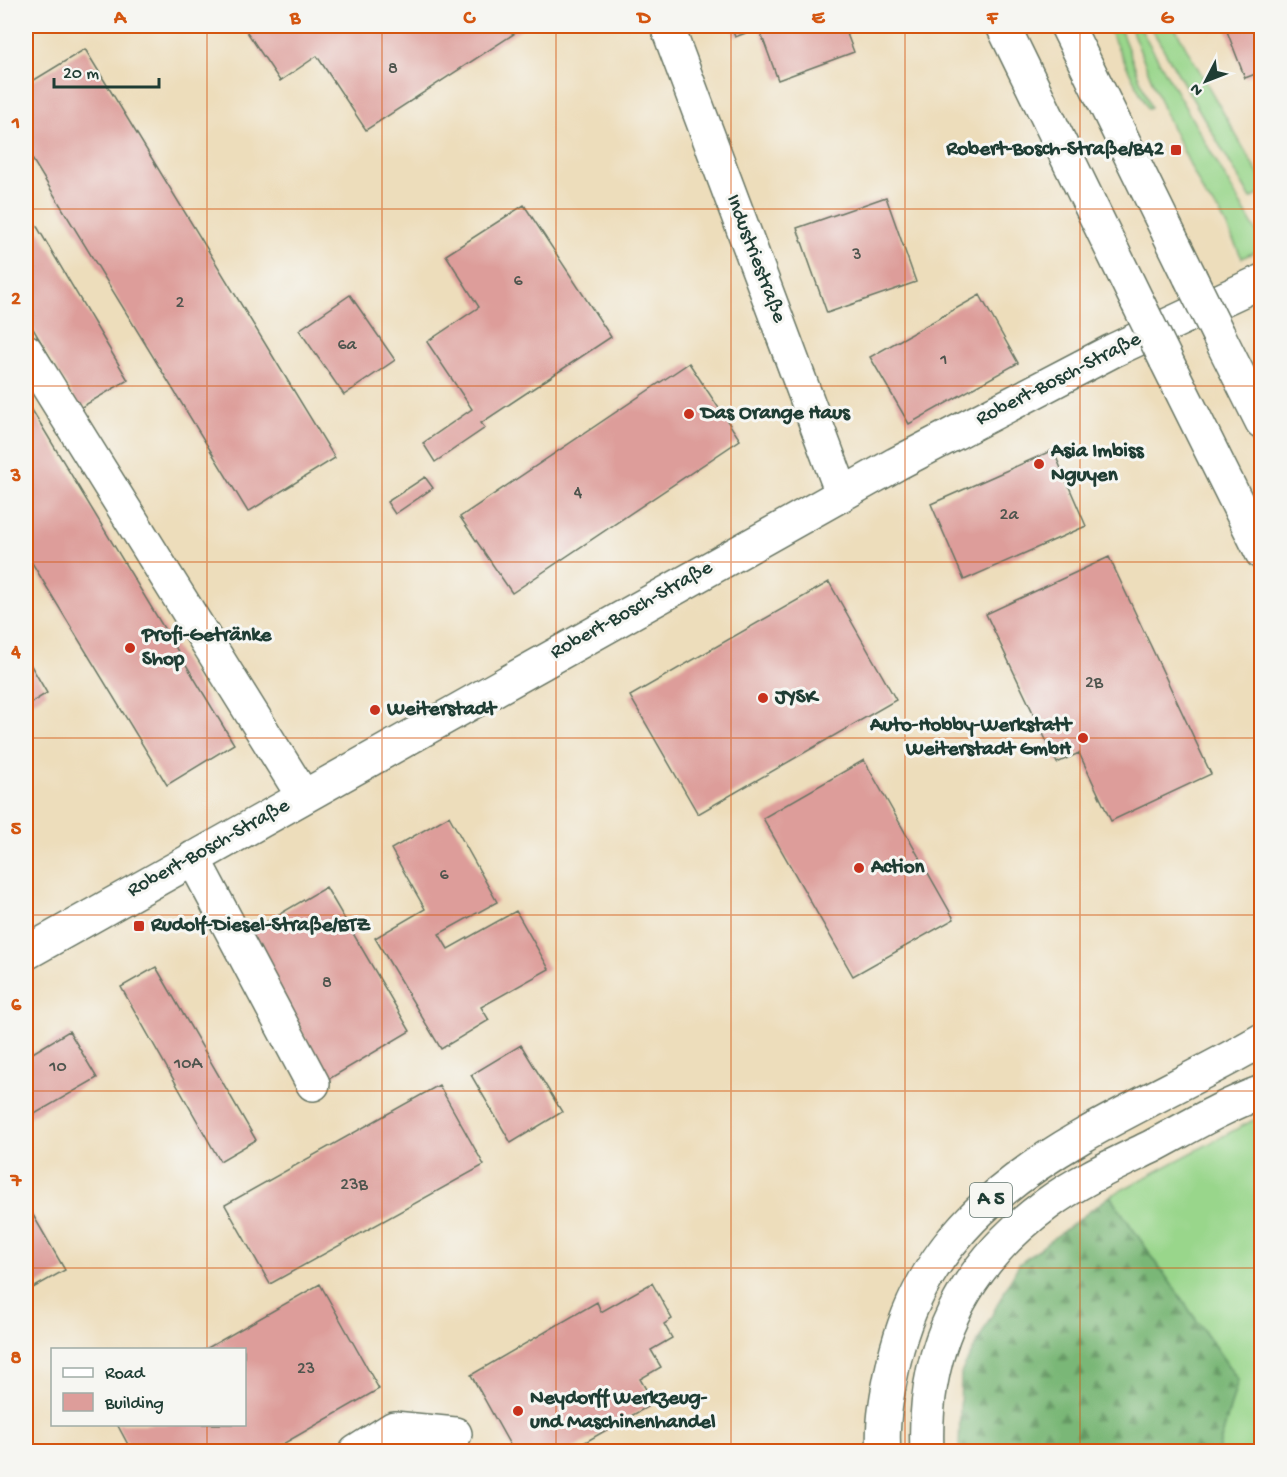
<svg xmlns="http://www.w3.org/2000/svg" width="1287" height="1477" font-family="'Gochi Hand',sans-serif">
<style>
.grass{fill:#99d68b;stroke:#5c8a60;stroke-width:1.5}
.forest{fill:url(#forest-firs);stroke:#4c7a56;stroke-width:1.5}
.building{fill:#dd9d9a}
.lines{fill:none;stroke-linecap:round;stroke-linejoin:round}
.minor-casing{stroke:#677563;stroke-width:36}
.major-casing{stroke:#677563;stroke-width:36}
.highway-casing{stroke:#677563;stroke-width:36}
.minor{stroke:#fff;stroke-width:33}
.major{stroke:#fff;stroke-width:33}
.highway{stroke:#fff;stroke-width:33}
.major-bridge-casing{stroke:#677563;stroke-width:36;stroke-linecap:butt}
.major-bridge{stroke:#fff;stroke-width:33}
.grid{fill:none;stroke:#d45610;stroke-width:1.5;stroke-opacity:0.55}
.poi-dot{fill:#c8321e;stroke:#f6f6f2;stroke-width:2}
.labels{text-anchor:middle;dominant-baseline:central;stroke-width:6;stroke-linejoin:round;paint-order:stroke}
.number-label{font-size:18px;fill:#4e554e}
.shield{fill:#f6f6f2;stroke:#60746d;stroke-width:1.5}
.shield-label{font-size:20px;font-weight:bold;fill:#1f3d34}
.poi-label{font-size:21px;font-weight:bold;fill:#1f3d34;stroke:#f6f6f2;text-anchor:start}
.street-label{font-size:21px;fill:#1f3d34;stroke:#f6f6f2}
.neatline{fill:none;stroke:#d45610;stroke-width:2}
.grid-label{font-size:20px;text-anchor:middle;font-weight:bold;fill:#d45610}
</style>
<defs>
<pattern id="forest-firs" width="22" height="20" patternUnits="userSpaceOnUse" patternTransform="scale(1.5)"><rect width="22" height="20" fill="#7ab777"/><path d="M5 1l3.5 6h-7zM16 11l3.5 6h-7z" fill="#639662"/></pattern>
</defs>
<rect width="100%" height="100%" fill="#f6f6f2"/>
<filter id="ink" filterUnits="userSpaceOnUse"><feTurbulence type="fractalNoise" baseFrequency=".0167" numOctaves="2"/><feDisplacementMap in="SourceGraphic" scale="12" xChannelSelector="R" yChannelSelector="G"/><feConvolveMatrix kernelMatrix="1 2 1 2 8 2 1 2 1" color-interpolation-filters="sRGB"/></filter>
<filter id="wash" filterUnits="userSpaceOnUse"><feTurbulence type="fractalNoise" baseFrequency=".008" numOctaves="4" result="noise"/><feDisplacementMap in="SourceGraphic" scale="24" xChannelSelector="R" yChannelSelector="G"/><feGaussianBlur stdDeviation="1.35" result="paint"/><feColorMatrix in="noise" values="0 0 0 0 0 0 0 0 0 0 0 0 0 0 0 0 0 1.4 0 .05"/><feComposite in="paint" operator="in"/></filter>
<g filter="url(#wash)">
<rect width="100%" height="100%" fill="#edddbb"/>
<path class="grass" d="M 1107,26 L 1119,26 L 1151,108 L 1148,109 Z
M 1130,26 L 1139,26 L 1261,240 L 1261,249 L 1242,258 L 1220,213 L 1205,196 L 1165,113 Z
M 1150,26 L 1174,26 L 1261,179 L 1261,193 L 1251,199 Z
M 1261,1116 L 1261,1451 L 1218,1451 L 1238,1380 L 1110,1196 Z"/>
<path class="forest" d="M 1110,1196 L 1238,1380 L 1218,1451 L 959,1451 L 961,1373 L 1019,1264 Z"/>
<g id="blocks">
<path class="building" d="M 243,26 L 526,26 L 366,130 L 317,56 L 280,81 Z
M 731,26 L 844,26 L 854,52 L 778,80 L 759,28 L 735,37 Z
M 1225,26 L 1262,26 L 1262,83 L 1258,73 L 1245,78 Z
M 85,49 L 335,458 L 248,512 L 26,149 L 26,85 Z
M 886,197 L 916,282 L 827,313 L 797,228 Z
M 524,205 L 611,337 L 481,423 L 485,428 L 435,462 L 423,443 L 472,409 L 427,342 L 479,307 L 446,255 Z
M 26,208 L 128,380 L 80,408 L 26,317 Z
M 350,295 L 395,360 L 344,395 L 299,330 Z
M 980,295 L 1018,363 L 909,424 L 870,357 Z
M 689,363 L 740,440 L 512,593 L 460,517 Z
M 26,400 L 234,744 L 167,785 L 26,553 Z
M 1053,450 L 1086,526 L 964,580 L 931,504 Z
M 425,477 L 433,488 L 395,514 L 387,502 Z
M 1109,557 L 1211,774 L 1111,821 L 1079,753 L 1057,763 L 986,614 Z
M 829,582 L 896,700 L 698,814 L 630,696 Z
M 26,657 L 47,693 L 26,706 Z
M 864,760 L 954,919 L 853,976 L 763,818 Z
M 449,816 L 497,902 L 439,934 L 448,949 L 516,911 L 549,969 L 481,1007 L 489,1020 L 441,1049 L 375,938 L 425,909 L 391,849 Z
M 326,887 L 410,1031 L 329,1079 L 244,935 Z
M 156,967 L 256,1140 L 220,1161 L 121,987 Z
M 69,1031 L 97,1078 L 26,1119 L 26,1057 Z
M 521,1045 L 562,1112 L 511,1143 L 471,1075 Z
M 439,1085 L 484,1165 L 270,1284 L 225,1205 Z
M 26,1203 L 65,1270 L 26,1292 Z
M 652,1283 L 672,1319 L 664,1324 L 672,1338 L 651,1350 L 661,1367 L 640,1379 L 654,1403 L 568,1452 L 514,1452 L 471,1375 L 597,1302 L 601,1312 Z
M 320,1284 L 379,1389 L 269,1452 L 132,1452 L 117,1424 L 244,1424 L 244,1350 L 204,1350 Z"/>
</g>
</g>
<g filter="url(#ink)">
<use href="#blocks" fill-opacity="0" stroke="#677563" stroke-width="1.5"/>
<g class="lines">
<g class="minor-casing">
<path id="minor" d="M 667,26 L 842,493
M 26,351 L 303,796
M 193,858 L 313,1084
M 26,953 L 896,464 L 1112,351 L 1262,281
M 356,1452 L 394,1428 L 455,1434"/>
</g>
<g class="major-casing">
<path id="major" d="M 1003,26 L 1138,303
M 1067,26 L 1190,277
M 1218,334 L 1262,422
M 1166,360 L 1262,553"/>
</g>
<g class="highway-casing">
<path id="highway" d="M 884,1452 C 881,1423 888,1389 894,1361 C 936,1176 1117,1125 1262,1040
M 927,1452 C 922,1348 964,1265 1047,1204 C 1078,1181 1116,1164 1151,1147 C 1187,1128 1223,1106 1262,1092"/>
</g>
<use href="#minor" class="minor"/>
<use href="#major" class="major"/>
<use href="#highway" class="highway"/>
<g class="major-bridge-casing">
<path id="major-bridge" d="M 1190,277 L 1218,334
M 1138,303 L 1166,360"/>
</g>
<use href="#major-bridge" class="major-bridge"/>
</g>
</g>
<path class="grid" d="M 207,26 L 207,1350M 382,26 L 382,1452M 556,26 L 556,1452M 731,26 L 731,1452M 905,26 L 905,1452M 1080,26 L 1080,1452M 26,209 L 1262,209M 26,386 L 1262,386M 26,562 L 1262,562M 26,738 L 1262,738M 26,915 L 1262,915M 26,1091 L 1262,1091M 26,1268 L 1262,1268M 207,1424 L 207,1452"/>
<g class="poi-dot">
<rect x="1170" y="144" width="12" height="12" rx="3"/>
<circle cx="689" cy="414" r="6"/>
<circle cx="1039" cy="464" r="6"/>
<circle cx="130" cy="648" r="6"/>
<circle cx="763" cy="698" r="6"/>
<circle cx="375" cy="710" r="6"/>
<circle cx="1083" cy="738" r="6"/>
<circle cx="859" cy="868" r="6"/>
<rect x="133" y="920" width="12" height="12" rx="3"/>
<circle cx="518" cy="1411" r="6"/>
</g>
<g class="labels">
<g class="number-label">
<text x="393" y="69">8</text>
<text x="857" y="255">3</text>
<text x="518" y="281">6</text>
<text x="180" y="303">2</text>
<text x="347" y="345">6a</text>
<text x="944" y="360">1</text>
<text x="578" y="493">4</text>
<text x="1009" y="515">2a</text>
<text x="1094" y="683">2B</text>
<text x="444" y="875">6</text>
<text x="327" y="983">8</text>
<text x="188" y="1064">10A</text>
<text x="58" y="1067">10</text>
<text x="354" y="1185">23B</text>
<text x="306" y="1369">23</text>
</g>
<rect class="shield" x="970" y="1183" width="42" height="34" rx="4.5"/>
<g class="shield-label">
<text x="991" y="1200">A 5</text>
</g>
<g class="poi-label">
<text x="1164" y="150" text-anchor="end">Robert-Bosch-Straße/B42</text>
<text x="701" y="414">Das Orange Haus</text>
<text x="1051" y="452">Asia Imbiss<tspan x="1051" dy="24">Nguyen</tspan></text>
<text x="142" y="636">Profi-Getränke<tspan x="142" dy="24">Shop</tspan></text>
<text x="775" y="698">JYSK</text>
<text x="387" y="710">Weiterstadt</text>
<text x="1071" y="726" text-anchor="end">Auto-Hobby-Werkstatt<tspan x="1071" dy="24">Weiterstadt GmbH</tspan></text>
<text x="871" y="868">Action</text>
<text x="151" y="926">Rudolf-Diesel-Straße/BTZ</text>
<text x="530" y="1399">Neydorff Werkzeug-<tspan x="530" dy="24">und Maschinenhandel</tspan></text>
</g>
<g class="street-label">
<text transform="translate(755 259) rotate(69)">Industriestraße</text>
<text transform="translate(1059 380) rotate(-27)">Robert-Bosch-Straße</text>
<text transform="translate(632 611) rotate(-29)">Robert-Bosch-Straße</text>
<text transform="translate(209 849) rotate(-29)">Robert-Bosch-Straße</text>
</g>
</g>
<rect width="1287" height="1477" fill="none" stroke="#f6f6f2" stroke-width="66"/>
<rect x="51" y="1348" width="195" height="78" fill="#f6f6f2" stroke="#a0aca6" stroke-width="1.5"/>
<rect x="63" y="1368" width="30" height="9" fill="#ffffff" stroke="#a0aca6" stroke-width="1.5"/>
<text x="105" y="1378" font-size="18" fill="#1f3d34">Road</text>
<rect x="63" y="1393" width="30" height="18" fill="#dd9d9a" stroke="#a0aca6" stroke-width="1.5"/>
<text x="105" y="1408" font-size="18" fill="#1f3d34">Building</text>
<g transform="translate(1206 81) rotate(228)" stroke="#f6f6f2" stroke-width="4.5" paint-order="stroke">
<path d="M0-4.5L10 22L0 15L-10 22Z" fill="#1f3d34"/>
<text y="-9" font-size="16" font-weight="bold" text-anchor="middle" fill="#1f3d34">N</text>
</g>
<path d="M54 78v9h105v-9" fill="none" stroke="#1f3d34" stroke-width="3"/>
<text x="63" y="78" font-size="18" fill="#1f3d34" stroke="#f6f6f2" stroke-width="4.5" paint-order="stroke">20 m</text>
<rect x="33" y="33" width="1221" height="1411" class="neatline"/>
<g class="grid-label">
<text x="120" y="23">A</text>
<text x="295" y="23">B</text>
<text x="469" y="23">C</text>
<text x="644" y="23">D</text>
<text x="818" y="23">E</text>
<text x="992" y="23">F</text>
<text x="1167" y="23">G</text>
<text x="16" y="128">1</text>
<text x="16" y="304">2</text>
<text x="16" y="481">3</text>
<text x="16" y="657">4</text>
<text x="16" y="834">5</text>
<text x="16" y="1010">6</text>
<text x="16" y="1186">7</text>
<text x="16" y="1363">8</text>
</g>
</svg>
